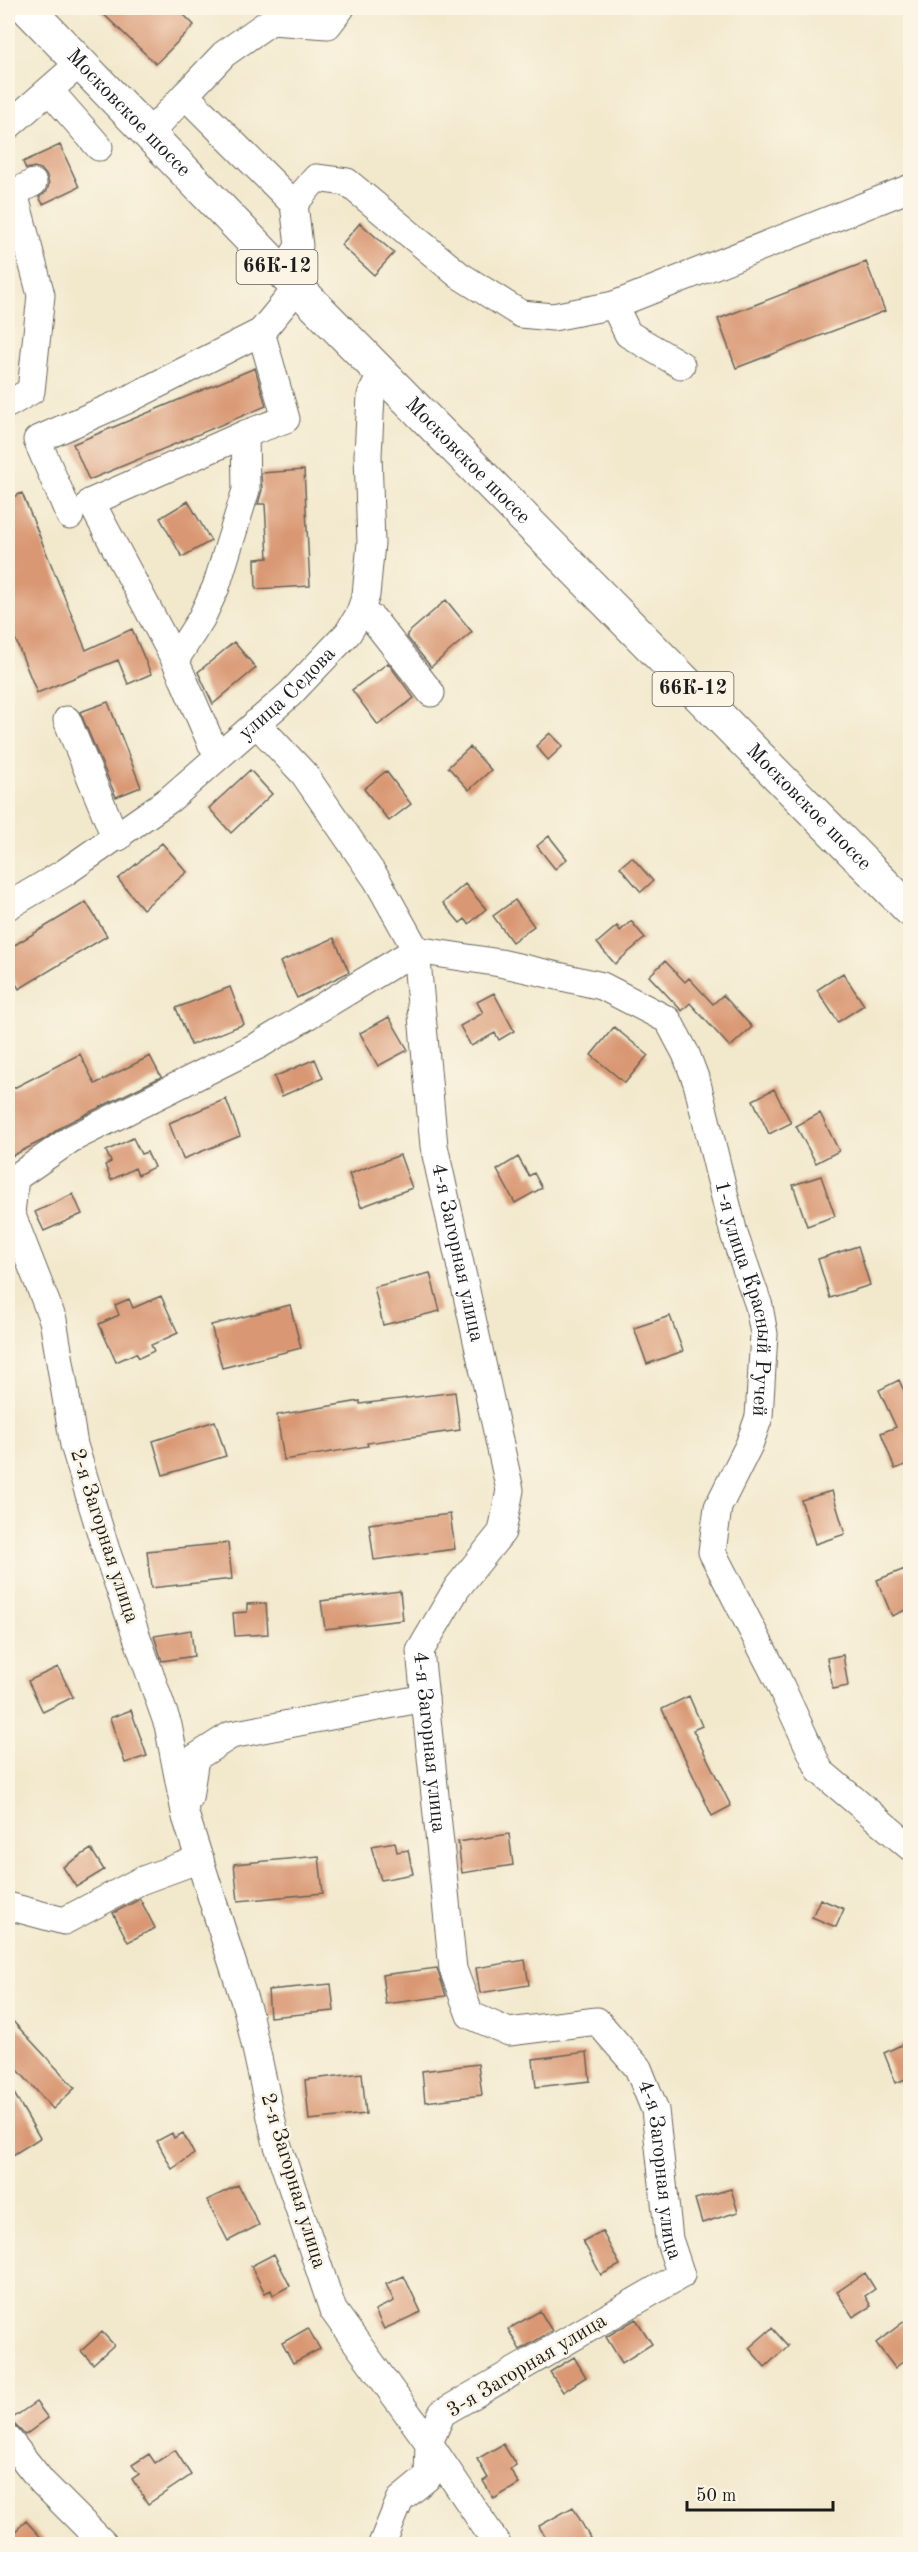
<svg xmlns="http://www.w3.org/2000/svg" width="918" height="2552" font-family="'Old Standard TT',serif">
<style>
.building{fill:#d99873}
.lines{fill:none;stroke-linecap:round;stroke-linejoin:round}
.minor-casing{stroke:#67645a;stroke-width:29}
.major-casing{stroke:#67645a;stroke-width:35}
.minor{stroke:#fff;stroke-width:27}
.major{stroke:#fff;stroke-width:33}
.labels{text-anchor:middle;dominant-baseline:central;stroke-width:5;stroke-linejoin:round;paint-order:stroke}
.shield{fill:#fcf5e5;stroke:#5f5d58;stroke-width:1.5}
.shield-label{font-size:20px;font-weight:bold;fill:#1c1c1c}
.street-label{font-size:21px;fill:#1c1c1c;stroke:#fcf5e5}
</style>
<rect width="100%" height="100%" fill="#fcf5e5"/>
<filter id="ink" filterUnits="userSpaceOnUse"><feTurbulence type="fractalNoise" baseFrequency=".0167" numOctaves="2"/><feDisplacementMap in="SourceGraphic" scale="12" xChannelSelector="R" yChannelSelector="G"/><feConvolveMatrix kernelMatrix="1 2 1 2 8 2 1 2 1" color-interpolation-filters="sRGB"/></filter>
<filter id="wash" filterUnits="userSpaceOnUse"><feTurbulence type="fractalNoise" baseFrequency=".008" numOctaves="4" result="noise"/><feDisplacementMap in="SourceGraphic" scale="24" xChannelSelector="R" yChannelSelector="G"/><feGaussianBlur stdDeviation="1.35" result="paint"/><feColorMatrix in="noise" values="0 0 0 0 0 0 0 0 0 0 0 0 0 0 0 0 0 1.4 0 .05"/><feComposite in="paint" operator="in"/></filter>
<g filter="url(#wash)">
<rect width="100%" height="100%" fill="#f2e9cd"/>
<g id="blocks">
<path class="building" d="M 97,8 L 177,8 L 194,25 L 156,64 Z
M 60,145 L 79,187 L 43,204 L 39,197 L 47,191 L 49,184 L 47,176 L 41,169 L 34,167 L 26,169 L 23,162 Z
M 360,223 L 394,253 L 374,275 L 341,245 Z
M 866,262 L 885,311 L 736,368 L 718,319 Z
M 255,368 L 266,406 L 89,480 L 73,444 Z
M 304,470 L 310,586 L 256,589 L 255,559 L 268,558 L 265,504 L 258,504 L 262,490 L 261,473 Z
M 22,493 L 86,650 L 132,629 L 151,674 L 128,684 L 118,660 L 37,693 L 8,621 L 8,499 Z
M 188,501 L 211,541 L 182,557 L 160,518 Z
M 446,600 L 472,632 L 431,667 L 407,637 L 407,634 Z
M 234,642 L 256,668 L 213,704 L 198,672 Z
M 388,663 L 414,698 L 378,725 L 352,690 Z
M 108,702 L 141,787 L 116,797 L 80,712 Z
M 550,733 L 563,746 L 548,760 L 536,746 Z
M 470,747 L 491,770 L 469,790 L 448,767 Z
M 250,770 L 272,794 L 231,833 L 209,808 Z
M 386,771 L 411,804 L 389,821 L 364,789 Z
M 549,836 L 567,859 L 555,869 L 537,846 Z
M 162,843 L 187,872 L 143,909 L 118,879 Z
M 632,857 L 653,881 L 641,892 L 620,867 Z
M 465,884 L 486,909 L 469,924 L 465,919 L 460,923 L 443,903 Z
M 515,900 L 534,926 L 512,942 L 493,916 Z
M 86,902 L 107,936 L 19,989 L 8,970 L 8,949 Z
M 631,921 L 645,938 L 615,964 L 597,943 L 617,926 L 620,931 Z
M 334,938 L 349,972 L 297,998 L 280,962 Z
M 665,961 L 685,982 L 689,978 L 713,1004 L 723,995 L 752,1027 L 730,1047 L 690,1003 L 682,1011 L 649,976 Z
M 843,973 L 864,1005 L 838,1022 L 817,990 Z
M 230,987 L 244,1024 L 191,1045 L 176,1008 Z
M 494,993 L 514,1031 L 499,1040 L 495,1033 L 471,1046 L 460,1026 L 483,1013 L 477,1002 Z
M 389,1017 L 408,1050 L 378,1066 L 360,1033 Z
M 614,1027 L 648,1055 L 625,1083 L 591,1055 Z
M 80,1054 L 95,1084 L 150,1056 L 161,1077 L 64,1125 L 43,1140 L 8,1158 L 8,1091 Z
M 315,1059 L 323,1078 L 282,1096 L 274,1077 Z
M 774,1089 L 791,1123 L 769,1134 L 753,1100 Z
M 226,1099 L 240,1136 L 183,1159 L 169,1123 Z
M 820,1113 L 839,1151 L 816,1163 L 796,1126 Z
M 133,1138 L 141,1154 L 147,1152 L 154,1167 L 138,1175 L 135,1168 L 111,1180 L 105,1165 L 111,1162 L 106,1151 Z
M 400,1155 L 412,1188 L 361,1207 L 349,1174 Z
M 518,1157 L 529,1176 L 534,1173 L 542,1188 L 515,1203 L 497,1170 Z
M 821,1176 L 835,1216 L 807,1226 L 793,1185 Z
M 73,1194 L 82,1214 L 44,1231 L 35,1212 Z
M 858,1246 L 870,1285 L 830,1298 L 818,1259 Z
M 430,1273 L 440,1311 L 383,1325 L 374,1287 Z
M 161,1296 L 178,1333 L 151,1345 L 154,1351 L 139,1358 L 136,1353 L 116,1362 L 99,1324 L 119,1315 L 115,1305 L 129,1299 L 133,1308 Z
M 290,1305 L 301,1348 L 222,1368 L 211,1325 Z
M 670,1316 L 683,1351 L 647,1364 L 634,1328 Z
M 899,1380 L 910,1404 L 910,1463 L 895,1469 L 881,1433 L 896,1427 L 879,1390 Z
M 455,1392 L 460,1430 L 367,1443 L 368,1446 L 284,1460 L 277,1415 L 360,1401 L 360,1404 Z
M 215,1421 L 226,1456 L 163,1475 L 153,1441 Z
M 832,1491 L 845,1534 L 815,1544 L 801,1500 Z
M 450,1514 L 455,1549 L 374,1560 L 369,1524 Z
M 228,1543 L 232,1579 L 151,1588 L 147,1551 Z
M 905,1569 L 910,1582 L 910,1608 L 892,1616 L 877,1580 Z
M 400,1591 L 403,1620 L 325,1629 L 321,1601 Z
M 266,1603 L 268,1634 L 235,1636 L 233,1613 L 247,1612 L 247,1604 Z
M 191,1630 L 194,1656 L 162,1661 L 154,1636 Z
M 843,1655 L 848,1686 L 833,1689 L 827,1658 Z
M 58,1667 L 73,1697 L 43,1712 L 28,1681 Z
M 689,1696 L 702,1726 L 693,1730 L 731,1806 L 712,1816 L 662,1709 Z
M 131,1710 L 147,1756 L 125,1763 L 110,1718 Z
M 509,1834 L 513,1865 L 462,1873 L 458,1842 Z
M 395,1842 L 397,1852 L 408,1850 L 413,1874 L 381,1880 L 371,1846 Z
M 91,1849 L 104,1870 L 76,1887 L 63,1867 Z
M 319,1856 L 323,1893 L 238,1901 L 234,1864 Z
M 140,1899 L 155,1928 L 128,1942 L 113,1913 Z
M 820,1899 L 844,1909 L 836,1927 L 812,1917 Z
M 525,1960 L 529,1985 L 480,1993 L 476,1968 Z
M 437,1968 L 446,1996 L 386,2004 L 382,1975 Z
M 331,1984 L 334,2011 L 270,2017 L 268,1990 Z
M 8,2016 L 75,2088 L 53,2109 L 8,2059 Z
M 910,2041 L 910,2077 L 896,2083 L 884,2053 Z
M 587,2052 L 590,2081 L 536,2087 L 533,2059 Z
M 478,2064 L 482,2095 L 425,2102 L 422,2071 Z
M 362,2073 L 366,2114 L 309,2120 L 305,2080 Z
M 8,2083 L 40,2138 L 8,2158 Z
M 172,2133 L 174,2138 L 183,2133 L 194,2154 L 172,2169 L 157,2141 Z
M 238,2185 L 259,2225 L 228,2241 L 207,2200 Z
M 731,2189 L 738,2212 L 702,2223 L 695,2199 Z
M 602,2231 L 620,2265 L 601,2275 L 583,2241 Z
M 274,2254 L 290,2286 L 273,2295 L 271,2290 L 265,2293 L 251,2266 Z
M 865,2273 L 875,2289 L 865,2296 L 871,2306 L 853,2317 L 837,2292 Z
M 404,2276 L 421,2312 L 384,2329 L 375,2310 L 394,2301 L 386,2284 Z
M 540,2311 L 552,2331 L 520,2350 L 508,2329 Z
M 910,2317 L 910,2356 L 895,2368 L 876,2343 Z
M 636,2319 L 652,2344 L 622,2363 L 606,2337 Z
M 308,2328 L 320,2349 L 293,2363 L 282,2343 Z
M 772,2328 L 788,2346 L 765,2367 L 749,2348 Z
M 102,2332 L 114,2345 L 93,2364 L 81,2351 Z
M 574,2357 L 586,2377 L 563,2392 L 550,2372 Z
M 36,2402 L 48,2418 L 25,2435 L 10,2420 Z
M 503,2444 L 516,2465 L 510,2469 L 519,2484 L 494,2499 L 483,2481 L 488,2478 L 477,2459 Z
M 175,2450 L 191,2475 L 148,2504 L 132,2479 L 139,2474 L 132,2465 L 149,2454 L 155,2463 Z
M 573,2507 L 590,2538 L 578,2544 L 549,2544 L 539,2526 Z
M 26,2521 L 47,2544 L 17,2544 L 10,2536 Z"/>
</g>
</g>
<g filter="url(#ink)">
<use href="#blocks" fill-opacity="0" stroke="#67645a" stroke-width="1.5"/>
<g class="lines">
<g class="minor-casing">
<g id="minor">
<path d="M 50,91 L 99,147"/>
<path d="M 185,95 L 224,54 L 271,21 L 328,25 L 341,8"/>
<path d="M 8,126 L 80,63"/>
<path d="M 149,134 L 185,95 L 294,204 L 316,178 L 347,182 L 459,275 L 521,314 L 553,317 L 614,305 L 910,188"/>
<path d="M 283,273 L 299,246 L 294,204"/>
<path d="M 614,305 L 628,334 L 681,365"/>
<path d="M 8,404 L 31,391 L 41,295 L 14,193 L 33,183"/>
<path d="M 70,516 L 37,440 L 125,401 L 261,332 L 298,287"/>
<path d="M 359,615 L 373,619 L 431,693"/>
<path d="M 175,660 L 201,619 L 216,587 L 246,490 L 245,434 L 286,419 L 261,332"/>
<path d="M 67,720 L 111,827 L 119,837"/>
<path id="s1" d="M 256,723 L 304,774 L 377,880 L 416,950 L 434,1146 L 510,1490 L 502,1532 L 457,1588 L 420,1651 L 453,1969 L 470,2015 L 509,2032 L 597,2021 L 638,2068 L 655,2110 L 669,2239 L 681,2275 L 442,2413 L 429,2443 L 428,2477 L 400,2500 L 382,2544"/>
<path d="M 220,755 L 211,743 L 175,660 L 91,502 L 245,434"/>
<path id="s2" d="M 8,906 L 64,873 L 170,799 L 290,694 L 348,633 L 359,615 L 366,595 L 371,543 L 368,455 L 371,395 L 382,373"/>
<path d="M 189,1798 L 195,1758 L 231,1735 L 425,1698"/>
<path d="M 8,1906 L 64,1921 L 140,1881 L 200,1859"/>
<path d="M 8,2439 L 42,2482 L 104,2544"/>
<path id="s3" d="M 497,2544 L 429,2443 L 333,2310 L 276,2140 L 248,2012 L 186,1817 L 168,1725 L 106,1550 L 74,1445 L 53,1320 L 11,1213 L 15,1178 L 71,1139 L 259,1045 L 416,950 L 500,963 L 602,986 L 668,1020 L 686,1054 L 697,1083 L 734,1234 L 759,1306 L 764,1334 L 759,1417 L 749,1445 L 718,1507 L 712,1552 L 777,1678 L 820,1771 L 910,1847"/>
</g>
</g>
<g class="major-casing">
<g id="major">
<path id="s4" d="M 27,8 L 283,273 L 910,910"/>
</g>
</g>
<use href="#minor" class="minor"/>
<use href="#major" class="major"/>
</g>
</g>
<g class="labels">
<g class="shield">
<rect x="236.5" y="250" width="81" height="34" rx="4.5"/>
<rect x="652.5" y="672" width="81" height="34" rx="4.5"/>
</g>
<g class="shield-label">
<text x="277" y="267">66К-12</text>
<text x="693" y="689">66К-12</text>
</g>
<g class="street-label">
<text stroke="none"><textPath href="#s4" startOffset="146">Московское шоссе</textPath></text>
<text stroke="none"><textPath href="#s4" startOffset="632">Московское шоссе</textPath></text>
<text stroke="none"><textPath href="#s2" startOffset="352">улица Седова</textPath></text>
<text stroke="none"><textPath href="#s4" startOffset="1118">Московское шоссе</textPath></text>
<text stroke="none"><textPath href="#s1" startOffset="585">4-я Загорная улица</textPath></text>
<text stroke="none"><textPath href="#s3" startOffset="2484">1-я улица Красный Ручей</textPath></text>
<text transform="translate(104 1536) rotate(72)">2-я Загорная улица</text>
<text stroke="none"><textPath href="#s1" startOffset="1107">4-я Загорная улица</textPath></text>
<text stroke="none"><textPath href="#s1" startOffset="1683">4-я Загорная улица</textPath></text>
<text transform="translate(293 2181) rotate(73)">2-я Загорная улица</text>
<text transform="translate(527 2366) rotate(-31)">3-я Загорная улица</text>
</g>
</g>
<rect width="918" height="2552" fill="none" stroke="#fcf5e5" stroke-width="30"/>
<path d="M687 2501v9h146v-9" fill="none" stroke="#1c1c1c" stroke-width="3"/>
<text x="696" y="2501" font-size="18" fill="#1c1c1c" stroke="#fcf5e5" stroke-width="4.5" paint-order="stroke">50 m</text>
</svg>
